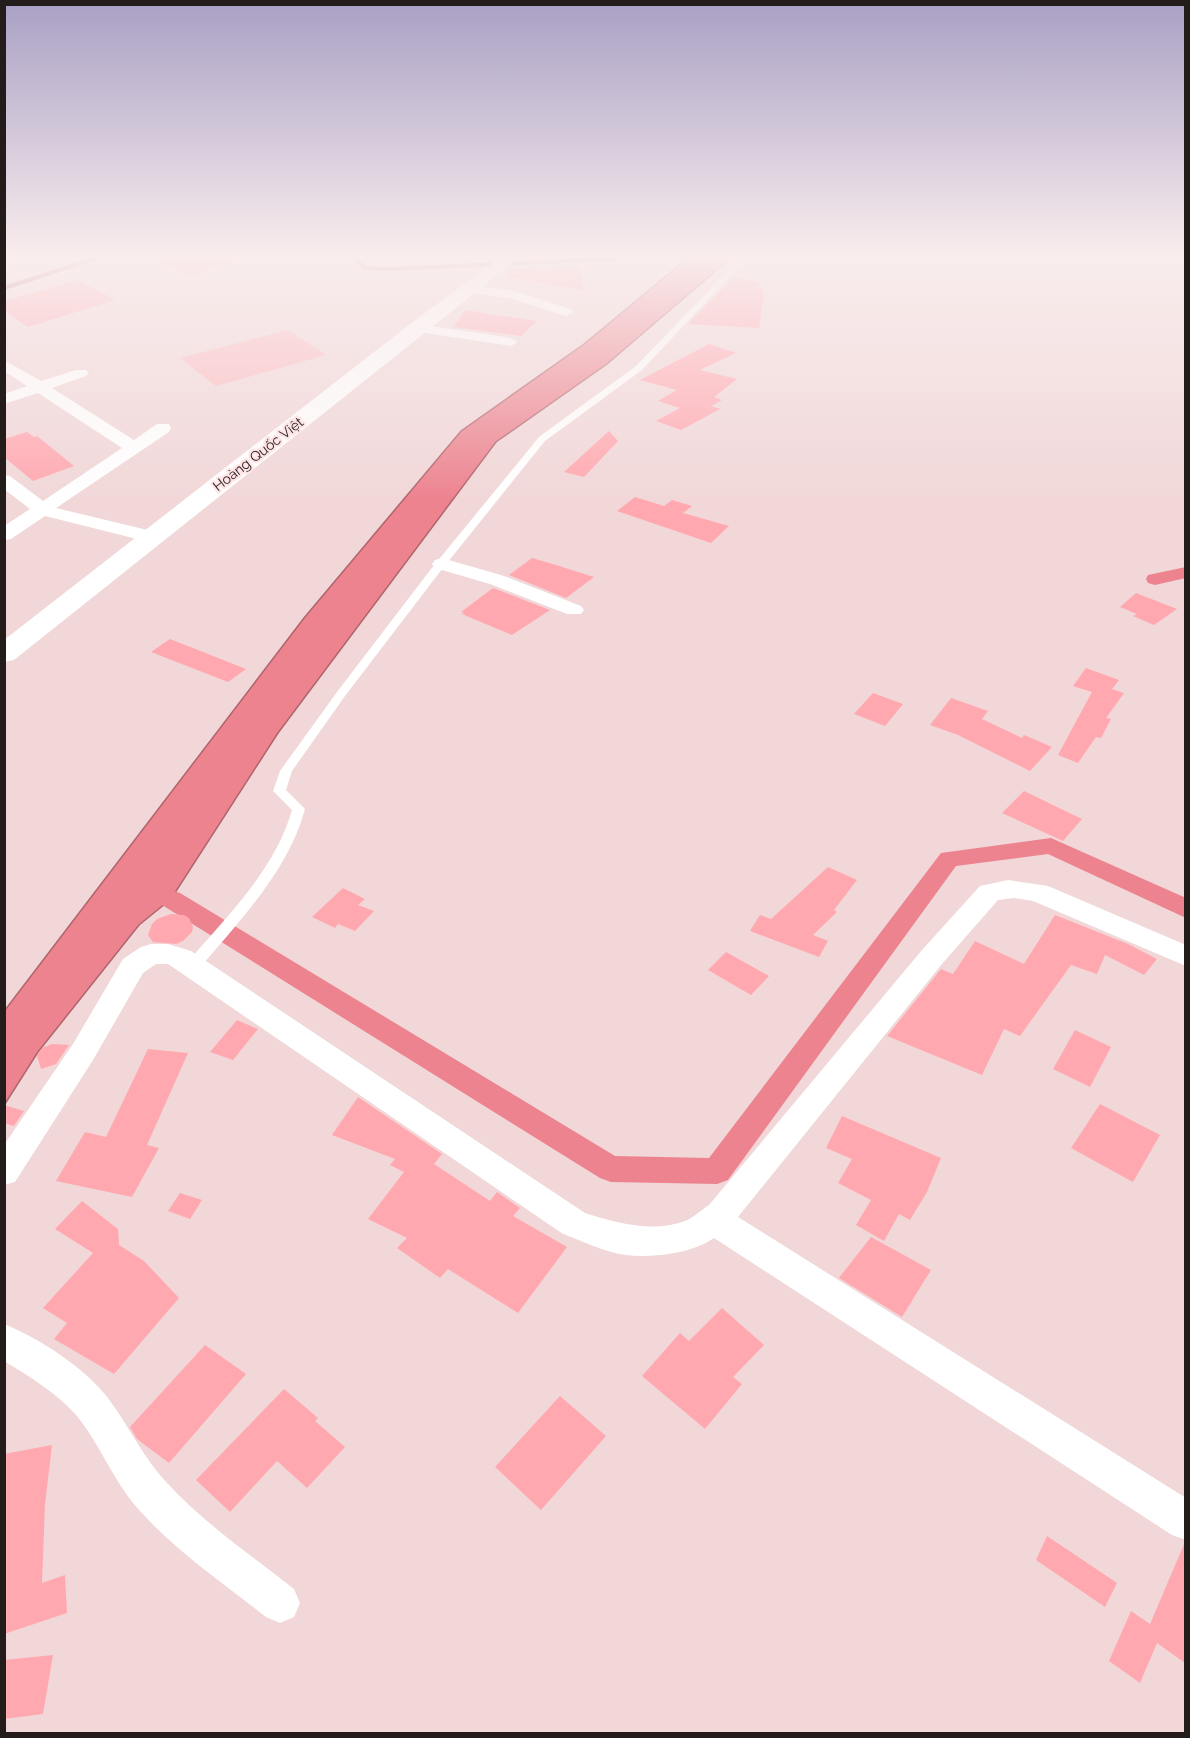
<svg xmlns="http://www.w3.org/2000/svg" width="1190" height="1738" font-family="Raleway,sans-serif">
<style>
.green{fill:#fbbabf}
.water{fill:#ec838f;stroke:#b0646c;stroke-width:1.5}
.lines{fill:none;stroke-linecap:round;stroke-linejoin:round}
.stream{stroke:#b0646c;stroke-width:4}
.canal{fill:#ec838f;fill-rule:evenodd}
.building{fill:#ffa8b0}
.service{fill:#fff;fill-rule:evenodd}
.minor{fill:#fff;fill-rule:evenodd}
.tertiary{fill:#fff;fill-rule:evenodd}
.labels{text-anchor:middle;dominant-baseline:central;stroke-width:4.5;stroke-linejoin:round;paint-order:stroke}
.far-street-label{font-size:14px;fill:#241b1b;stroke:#fee4e5}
</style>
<rect width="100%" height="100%" fill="#f1d7d8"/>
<path class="green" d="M 288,330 L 326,355 L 216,386 L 180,358 Z"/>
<path class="water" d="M 689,257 L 732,257 L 607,364 L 496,442 L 278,733 L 171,899 L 139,925 L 38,1052 L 5,1104 L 5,1010 L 304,618 L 461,431 L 584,344 Z"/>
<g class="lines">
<path class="stream" d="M 356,257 L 356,260 L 365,268 L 387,269 L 629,258 L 687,258
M 4,288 L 100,257"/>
<path class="canal" d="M 1177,257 L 1186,257 L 1186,263 Z
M 1186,567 L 1186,578 L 1155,585 L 1148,583 L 1146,579 L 1148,575 Z
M 1051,838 L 1186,898 L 1186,918 L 1048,854 L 956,866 L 728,1180 L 717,1184 L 611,1182 L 600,1178 L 162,905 L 159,899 L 162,893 L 171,890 L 180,893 L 615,1156 L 709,1158 L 941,853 Z"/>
</g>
<path class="building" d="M 146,257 L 236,257 L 236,261 L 190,276 Z
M 578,266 L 585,290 L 507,277 L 509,269 Z
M 734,277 L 762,284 L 756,287 L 765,289 L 760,292 L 764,294 L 759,328 L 688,324 Z
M 78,280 L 115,300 L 28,327 L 4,311 L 4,301 Z
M 465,310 L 496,315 L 537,321 L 521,336 L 454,327 Z
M 709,344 L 736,353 L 700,370 L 737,379 L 714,397 L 722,400 L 711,406 L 720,409 L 681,430 L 656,421 L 680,408 L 658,401 L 677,390 L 640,380 Z
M 609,431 L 618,441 L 584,477 L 564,472 Z
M 27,432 L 34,437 L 37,436 L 74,466 L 33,481 L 4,457 L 4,439 Z
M 635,497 L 664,506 L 672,500 L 692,506 L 683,513 L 729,526 L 711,543 L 617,511 Z
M 532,558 L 556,565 L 594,577 L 566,598 L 509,575 Z
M 493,588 L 550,610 L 512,635 L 462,614 L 464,613 L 461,612 Z
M 1136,593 L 1177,609 L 1154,625 L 1133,616 L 1137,614 L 1120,607 Z
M 170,639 L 246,669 L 228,682 L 151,652 Z
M 1086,668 L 1119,680 L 1112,689 L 1124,693 L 1106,718 L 1111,719 L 1101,738 L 1096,737 L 1078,763 L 1058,755 L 1092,692 L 1073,686 Z
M 873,693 L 903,704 L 885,726 L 854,714 Z
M 951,698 L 988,711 L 982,719 L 1022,738 L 1024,735 L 1052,747 L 1030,771 L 958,735 L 930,725 Z
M 1024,791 L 1055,806 L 1082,819 L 1063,841 L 1002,813 Z
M 828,867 L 857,880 L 834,910 L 837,912 L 813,935 L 828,941 L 819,957 L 750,931 L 760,915 L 771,919 Z
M 343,888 L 365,899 L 358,905 L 374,911 L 355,931 L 338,924 L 335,928 L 312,917 Z
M 171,914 L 184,915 L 189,918 L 193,927 L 192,932 L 183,941 L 176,944 L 153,942 L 148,935 L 152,924 L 157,919 Z
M 1055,915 L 1128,944 L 1157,959 L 1144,975 L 1105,955 L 1097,974 L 1071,965 L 1020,1036 L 1004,1029 L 982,1075 L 887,1036 L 941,969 L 953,974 L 975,941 L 1024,964 Z
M 726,952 L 769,976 L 751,995 L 708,970 Z
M 237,1020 L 258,1029 L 233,1060 L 210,1052 Z
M 1075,1030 L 1111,1047 L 1090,1087 L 1053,1069 Z
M 52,1044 L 69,1045 L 56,1064 L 41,1069 L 37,1056 L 42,1048 Z
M 148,1049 L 188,1053 L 147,1145 L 159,1148 L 132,1197 L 56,1181 L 85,1132 L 106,1137 Z
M 358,1097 L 442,1154 L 434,1164 L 490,1201 L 497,1192 L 520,1208 L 513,1216 L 567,1247 L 518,1313 L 448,1269 L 440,1278 L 397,1248 L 407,1238 L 368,1219 L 404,1172 L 390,1165 L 395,1159 L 332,1135 Z
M 1100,1104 L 1160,1135 L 1133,1182 L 1071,1148 Z
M 4,1105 L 24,1111 L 14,1126 L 4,1123 Z
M 842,1116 L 941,1158 L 927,1192 L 910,1220 L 899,1214 L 884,1241 L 856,1225 L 871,1200 L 838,1183 L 852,1159 L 826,1148 Z
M 180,1193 L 202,1200 L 190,1219 L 168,1211 Z
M 82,1201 L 118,1229 L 119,1245 L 144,1261 L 179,1298 L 114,1374 L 54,1339 L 67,1323 L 43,1308 L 93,1253 L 55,1229 Z
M 871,1237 L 931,1270 L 902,1317 L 839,1278 Z
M 722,1308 L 764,1345 L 733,1377 L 742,1384 L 705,1429 L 642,1376 L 680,1333 L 689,1341 Z
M 205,1345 L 246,1374 L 169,1463 L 137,1439 L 130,1427 Z
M 284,1389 L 318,1418 L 315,1421 L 345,1447 L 307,1488 L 277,1461 L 230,1512 L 196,1480 Z
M 560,1396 L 606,1436 L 541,1510 L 495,1467 Z
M 52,1445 L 45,1504 L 42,1583 L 65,1575 L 67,1613 L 4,1634 L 4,1454 Z
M 1047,1536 L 1117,1583 L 1105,1607 L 1036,1560 Z
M 1185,1542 L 1185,1663 L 1157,1643 L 1140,1683 L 1109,1661 L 1131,1611 L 1150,1624 Z
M 53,1655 L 43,1714 L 4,1719 L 4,1660 Z"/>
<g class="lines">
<path class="service" d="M 741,257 L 748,257 L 642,370 L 545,441 L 439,573 L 345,696 L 292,771 L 286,790 L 305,809 C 288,872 239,921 198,970 L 188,970 L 186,966 L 188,962 C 227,916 275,870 292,810 L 273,791 L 280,771 L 337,692 L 431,569 L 539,437 L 636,366 Z"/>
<path class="minor" d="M 468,285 L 511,290 L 571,309 L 573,312 L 566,316 L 509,298 L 463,292 L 461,289 L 463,286 Z
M 417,324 L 511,338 L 518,342 L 511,346 L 412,331 L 410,328 Z
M 4,360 L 41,381 L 76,370 L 86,370 L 89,373 L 86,376 L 52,388 L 134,440 L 157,424 L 169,424 L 171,428 L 169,432 L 56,508 L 160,533 L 162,537 L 160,541 L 153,543 L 45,516 L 11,539 L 4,540 L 4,526 L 30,509 L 4,489 L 4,475 L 10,476 L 43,501 L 122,448 L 38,393 L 4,404 L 4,394 L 27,386 L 4,371 Z
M 442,558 L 504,576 L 581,606 L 584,610 L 581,614 L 567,614 L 490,584 L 435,568 L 432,564 L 435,560 Z
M 1008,880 L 1048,886 L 1186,945 L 1186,966 L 1033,901 L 1014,898 L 998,900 L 942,964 L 738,1217 L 1186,1498 L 1186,1540 L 1172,1535 L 714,1238 C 691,1254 653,1258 625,1255 C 605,1252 582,1241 563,1234 L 168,964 L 156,964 L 143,973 L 93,1060 L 15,1182 L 4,1185 L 4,1145 L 73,1044 L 123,959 L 141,947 L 151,944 L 168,944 L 191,951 L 585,1213 C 617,1223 652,1233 685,1221 C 693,1218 701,1210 709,1205 L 922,950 L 980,886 Z
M 4,1324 C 39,1338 85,1368 108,1398 C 129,1426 143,1458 168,1484 C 205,1524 251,1555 294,1589 L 300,1603 L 294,1617 L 280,1623 L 266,1617 C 223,1583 177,1552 140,1511 C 113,1481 101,1446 77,1416 C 57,1393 30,1377 4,1361 Z"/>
<path class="tertiary" d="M 501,257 L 520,257 L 14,660 L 4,662 L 4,640 L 410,324 Z"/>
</g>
<linearGradient id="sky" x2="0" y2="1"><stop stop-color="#a9a0c4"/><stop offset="0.51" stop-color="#f9eded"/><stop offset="1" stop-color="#f9eded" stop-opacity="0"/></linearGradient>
<rect width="1190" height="501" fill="url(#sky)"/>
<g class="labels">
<g class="far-street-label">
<text transform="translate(258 454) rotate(-38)">Hoàng Quốc Việt</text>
</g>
</g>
<rect width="1190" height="1738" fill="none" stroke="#241b1b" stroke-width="12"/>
</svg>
